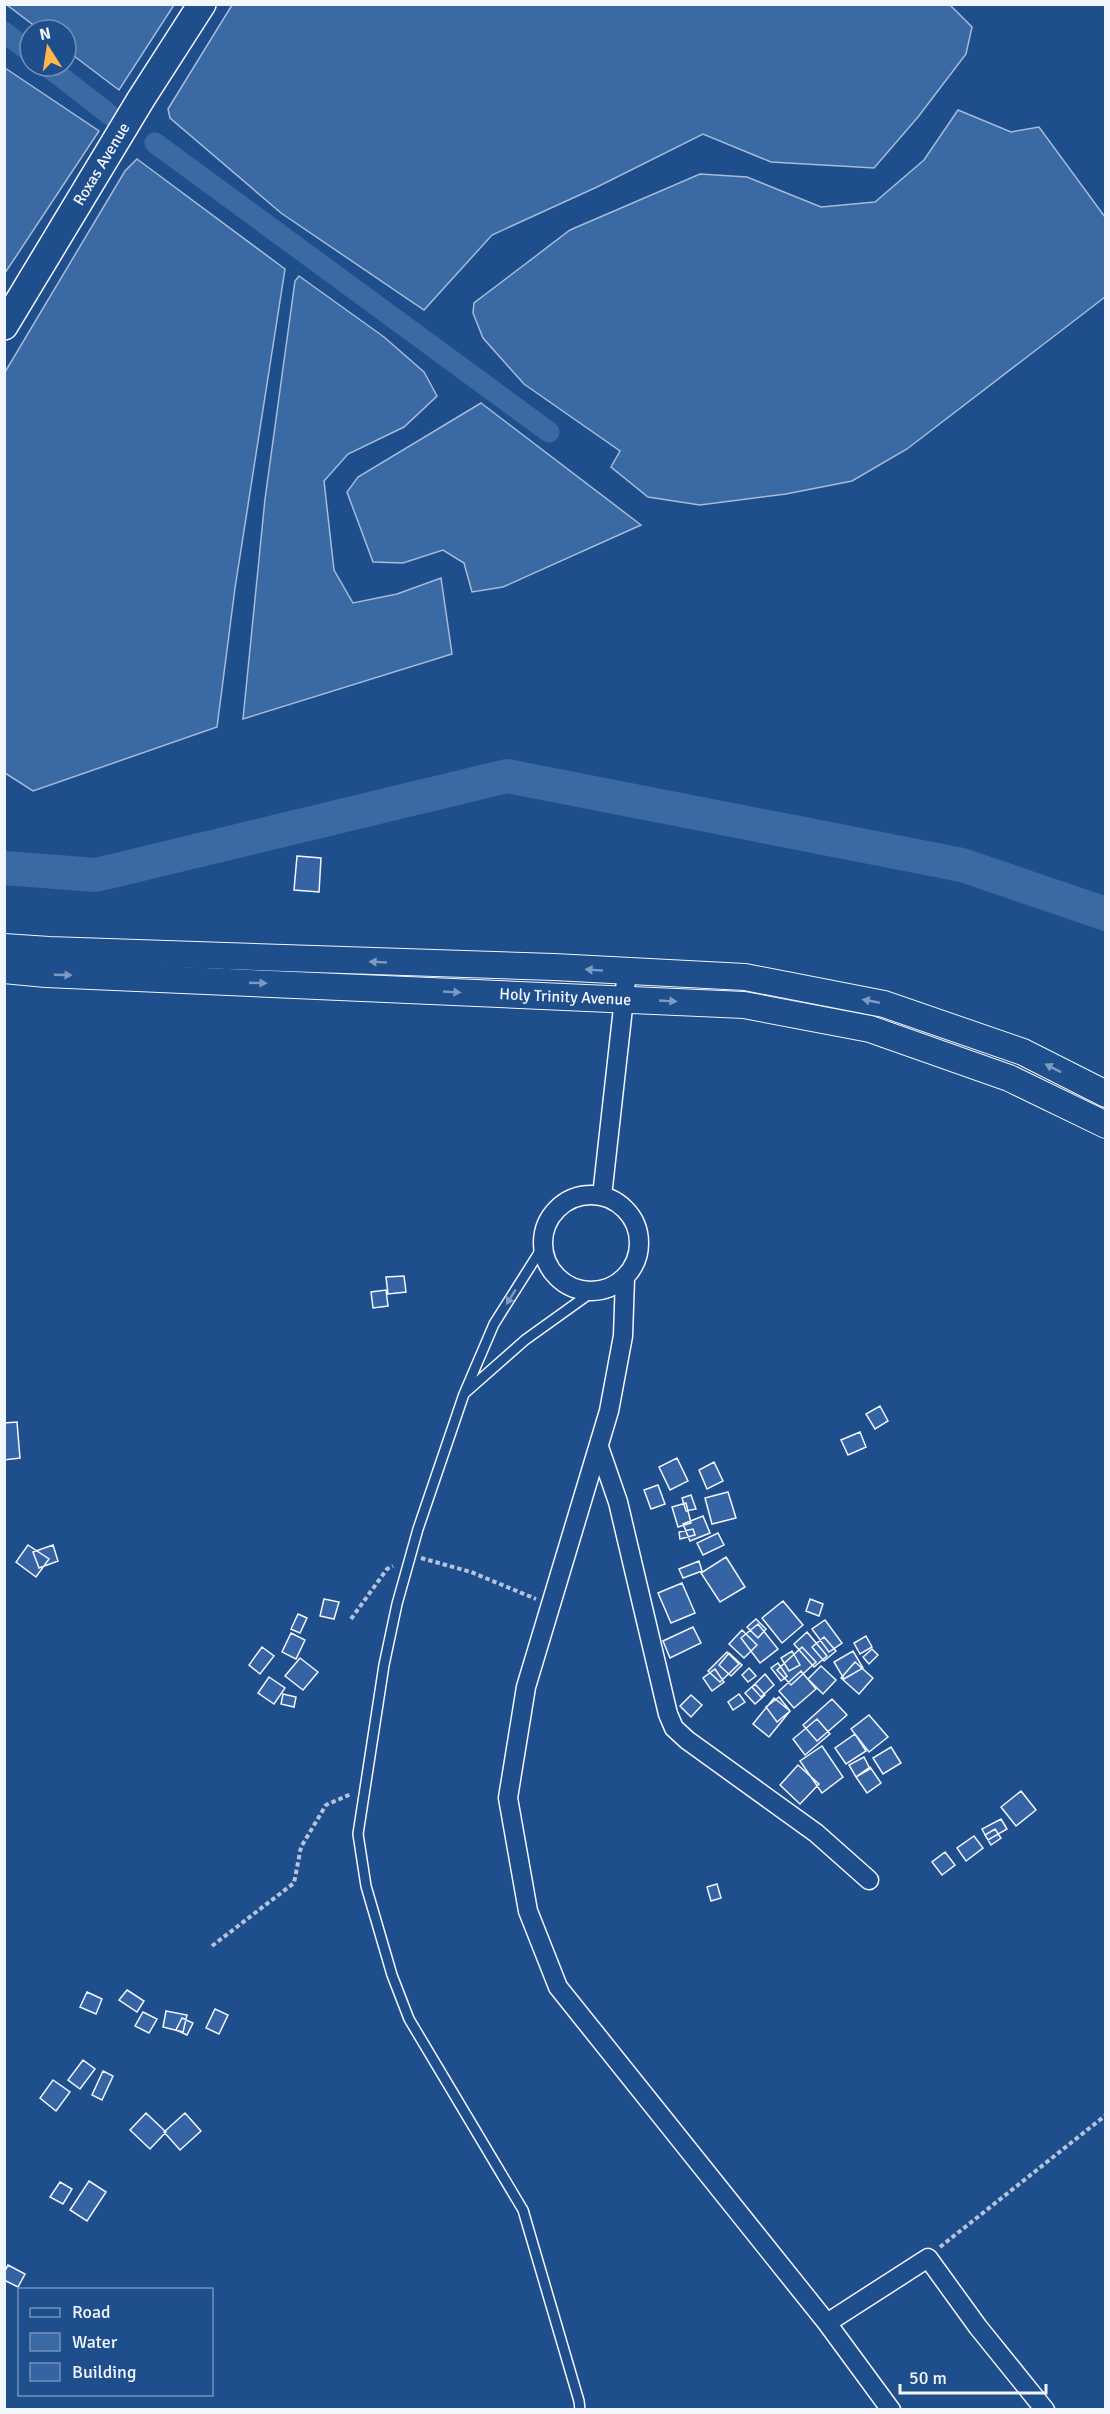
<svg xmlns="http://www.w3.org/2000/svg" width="1110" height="2414" font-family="Signika,sans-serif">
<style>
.water{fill:#3b69a3;stroke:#a8bbd7;stroke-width:1.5}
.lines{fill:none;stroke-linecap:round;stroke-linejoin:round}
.canal{stroke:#3b69a3;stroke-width:21}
.river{stroke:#3b69a3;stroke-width:34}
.building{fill:#3563a3;stroke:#f2f6ff;stroke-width:1.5}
.lane-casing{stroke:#f2f6ff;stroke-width:12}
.street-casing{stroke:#f2f6ff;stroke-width:21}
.secondary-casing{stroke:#f2f6ff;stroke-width:28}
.primary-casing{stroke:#f2f6ff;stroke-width:30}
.path{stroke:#b3c4dc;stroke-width:4;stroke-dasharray:4.5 3;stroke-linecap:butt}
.lane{stroke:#1f4e8c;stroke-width:9}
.street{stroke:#1f4e8c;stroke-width:18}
.secondary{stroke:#1f4e8c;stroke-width:26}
.primary{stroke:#1f4e8c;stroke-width:27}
.oneway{fill:#7e9ac0}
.labels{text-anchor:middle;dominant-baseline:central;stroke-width:4.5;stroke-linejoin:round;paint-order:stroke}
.street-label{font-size:16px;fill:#f2f6ff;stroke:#1f4e8c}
</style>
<rect width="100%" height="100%" fill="#1f4e8c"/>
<path class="water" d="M 7,5 L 174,5 L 119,90 L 66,50 L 66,30 L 40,30 Z
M 950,5 L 972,27 L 966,54 L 918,117 L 874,168 L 771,162 L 703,134 L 597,187 L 492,235 L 424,310 L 281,213 L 170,118 L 168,109 L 232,5 Z
M 5,68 L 99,131 L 5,273 Z
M 958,110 L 1011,132 L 1039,127 L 1105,217 L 1105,297 L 907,449 L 852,481 L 786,494 L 700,505 L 648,497 L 611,467 L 620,451 L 524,384 L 483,338 L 473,313 L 474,303 L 570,230 L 700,174 L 747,177 L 821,207 L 875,202 L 924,160 Z
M 137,159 L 285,269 L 235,588 L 217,727 L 33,791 L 5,773 L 5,372 L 125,171 Z
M 299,276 L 384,337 L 424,372 L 437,396 L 404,427 L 348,454 L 324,481 L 334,570 L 353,603 L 397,594 L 441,578 L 452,654 L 243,719 L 265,499 L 295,281 Z
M 481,403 L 641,525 L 503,587 L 472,592 L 464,563 L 443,550 L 403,563 L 373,562 L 347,492 L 358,477 Z"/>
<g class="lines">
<path class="canal" d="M 4,32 L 30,52
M 47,66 L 110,115
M 155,143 L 549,432"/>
<path class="river" d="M 4,868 L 96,875 L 507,776 L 962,865 L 1106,914"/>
</g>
<path class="building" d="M 297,856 L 321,858 L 319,892 L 294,890 Z
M 404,1276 L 406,1292 L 388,1294 L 386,1277 Z
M 386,1290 L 388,1306 L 373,1308 L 371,1292 Z
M 880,1406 L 888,1421 L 875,1429 L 866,1414 Z
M 17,1422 L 20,1458 L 4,1460 L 4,1423 Z
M 860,1432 L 866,1447 L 848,1455 L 841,1440 Z
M 677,1458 L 688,1481 L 670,1490 L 659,1467 Z
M 714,1462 L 723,1481 L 707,1489 L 699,1470 Z
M 658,1485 L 665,1504 L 651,1509 L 644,1490 Z
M 728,1492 L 736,1518 L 712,1524 L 705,1498 Z
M 691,1495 L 696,1509 L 686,1511 L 682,1498 Z
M 686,1503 L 691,1523 L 678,1527 L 672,1507 Z
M 703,1516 L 710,1533 L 690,1541 L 683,1524 Z
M 693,1529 L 695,1535 L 680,1539 L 679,1532 Z
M 718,1533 L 724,1545 L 703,1555 L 697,1543 Z
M 28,1545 L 49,1559 L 36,1577 L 16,1562 Z
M 53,1545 L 58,1561 L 39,1568 L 33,1552 Z
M 726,1557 L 745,1587 L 720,1602 L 701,1573 Z
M 699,1561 L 702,1571 L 683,1578 L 679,1569 Z
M 682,1583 L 695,1613 L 671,1623 L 658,1593 Z
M 324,1599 L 339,1602 L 334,1619 L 320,1616 Z
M 810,1599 L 823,1604 L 819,1616 L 806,1611 Z
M 783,1601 L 803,1625 L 782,1643 L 762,1618 Z
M 298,1614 L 307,1618 L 300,1633 L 291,1629 Z
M 756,1619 L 766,1629 L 758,1638 L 747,1627 Z
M 825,1620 L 842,1643 L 829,1652 L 812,1629 Z
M 758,1624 L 778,1649 L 760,1663 L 741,1638 Z
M 693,1627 L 701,1643 L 670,1658 L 663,1641 Z
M 742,1630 L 757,1645 L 744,1658 L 729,1644 Z
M 807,1632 L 827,1656 L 814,1667 L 794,1644 Z
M 291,1633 L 305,1640 L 296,1659 L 282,1652 Z
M 866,1636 L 872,1647 L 860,1654 L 854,1643 Z
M 824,1637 L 836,1651 L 824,1661 L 812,1647 Z
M 262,1647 L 274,1656 L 260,1674 L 249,1665 Z
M 802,1647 L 816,1662 L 791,1685 L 777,1670 Z
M 872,1649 L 878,1655 L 869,1664 L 863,1657 Z
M 792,1651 L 800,1665 L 789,1671 L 781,1658 Z
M 853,1651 L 863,1668 L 844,1679 L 834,1662 Z
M 727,1652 L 739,1664 L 720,1682 L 708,1671 Z
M 729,1653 L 742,1665 L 731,1676 L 719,1665 Z
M 300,1658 L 318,1672 L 303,1690 L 285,1676 Z
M 855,1662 L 873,1678 L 859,1694 L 841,1678 Z
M 778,1663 L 787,1676 L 781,1681 L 771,1668 Z
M 821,1666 L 836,1680 L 823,1694 L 808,1679 Z
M 749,1668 L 756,1676 L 748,1682 L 742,1675 Z
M 715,1669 L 724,1682 L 712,1691 L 703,1678 Z
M 801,1671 L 816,1689 L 794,1708 L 779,1691 Z
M 765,1674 L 774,1685 L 761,1697 L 752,1687 Z
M 269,1677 L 285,1688 L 274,1704 L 258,1693 Z
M 755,1684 L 765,1695 L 755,1704 L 745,1693 Z
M 283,1694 L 296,1697 L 294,1707 L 281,1704 Z
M 739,1694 L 745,1702 L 733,1710 L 728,1702 Z
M 691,1695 L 702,1705 L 691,1717 L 680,1706 Z
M 779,1697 L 790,1711 L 777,1722 L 766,1707 Z
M 774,1698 L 790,1711 L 769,1737 L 753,1724 Z
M 832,1699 L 847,1715 L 817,1741 L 803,1725 Z
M 869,1715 L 888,1737 L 869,1752 L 851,1729 Z
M 817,1719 L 830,1734 L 805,1755 L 793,1739 Z
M 855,1734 L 866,1751 L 846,1764 L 835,1748 Z
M 822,1746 L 843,1777 L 822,1793 L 800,1761 Z
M 891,1747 L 901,1763 L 883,1774 L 873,1758 Z
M 864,1757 L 870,1769 L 856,1777 L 849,1765 Z
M 798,1765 L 819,1784 L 800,1804 L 780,1785 Z
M 870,1767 L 881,1783 L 867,1793 L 856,1777 Z
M 1021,1791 L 1036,1810 L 1016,1826 L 1001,1807 Z
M 1001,1819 L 1007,1829 L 988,1840 L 982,1829 Z
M 995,1829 L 1001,1838 L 991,1845 L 985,1835 Z
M 974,1836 L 983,1848 L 966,1861 L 957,1848 Z
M 945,1852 L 955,1865 L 942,1875 L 932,1862 Z
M 717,1884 L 721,1898 L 711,1901 L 707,1887 Z
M 127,1990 L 144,2001 L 137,2012 L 119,2000 Z
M 87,1992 L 102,1999 L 96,2014 L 80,2007 Z
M 215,2009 L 228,2015 L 219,2034 L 206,2028 Z
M 166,2011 L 187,2015 L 183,2032 L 163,2027 Z
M 143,2012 L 157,2019 L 149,2033 L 135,2026 Z
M 182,2018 L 193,2023 L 187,2035 L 176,2030 Z
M 83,2060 L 95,2069 L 80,2089 L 68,2080 Z
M 103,2071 L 113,2076 L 102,2100 L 92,2095 Z
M 53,2080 L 70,2092 L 56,2111 L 40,2098 Z
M 146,2113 L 166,2132 L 150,2149 L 130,2130 Z
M 185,2113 L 201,2131 L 180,2150 L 164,2132 Z
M 89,2181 L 106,2192 L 87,2221 L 70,2210 Z
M 60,2182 L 72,2189 L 63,2204 L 50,2197 Z
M 8,2265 L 25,2274 L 18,2287 L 4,2280 L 4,2273 Z"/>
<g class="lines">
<g class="lane-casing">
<path id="lane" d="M 542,1248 L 494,1324 L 464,1394 L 418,1529 L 397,1604 L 384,1665 L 358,1834 L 366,1886 L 392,1975 L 409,2019 L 523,2210 L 579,2401 L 580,2410
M 466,1392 L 525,1340 L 592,1292"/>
</g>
<g class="street-casing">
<path id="street" d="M543 1243a48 48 0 1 1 96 0a48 48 0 1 1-96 0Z
M 602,1196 L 627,972
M 625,1278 L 623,1336 L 609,1411 L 526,1687 L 508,1798 L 528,1911 L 558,1987 L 827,2323 L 891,2410
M 599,1447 L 618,1502 L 668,1714 L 674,1728 L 687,1740 L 816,1833 L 869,1880
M 827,2323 L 928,2258 L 978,2327 L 1045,2410"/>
</g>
<g class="secondary-casing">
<g id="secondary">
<path d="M 4,947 L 49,950 L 554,967 L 745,977 L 884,1004 L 1023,1052 L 1106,1094"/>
<path id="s1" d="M 4,970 L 46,974 L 744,1005 L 870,1029 L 1009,1078 L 1106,1125"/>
</g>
</g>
<g class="primary-casing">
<g id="primary">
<path id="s2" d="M 4,326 L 141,99 L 202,4"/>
</g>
</g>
<path class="path" d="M 421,1558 L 471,1572 L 536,1599
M 351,1619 L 387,1569 L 393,1566
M 212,1946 L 294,1883 L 301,1847 L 326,1805 L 351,1794
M 940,2247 L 1106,2115"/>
<use href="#lane" class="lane"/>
<use href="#street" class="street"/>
<use href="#secondary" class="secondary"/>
<use href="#primary" class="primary"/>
</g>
<defs><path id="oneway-solid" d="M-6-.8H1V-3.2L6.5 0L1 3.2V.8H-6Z" transform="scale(1.5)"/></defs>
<g class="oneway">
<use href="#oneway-solid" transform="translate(378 962) rotate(-177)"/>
<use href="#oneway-solid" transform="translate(594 970) rotate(-176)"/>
<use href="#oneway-solid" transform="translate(63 975) rotate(2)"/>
<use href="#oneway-solid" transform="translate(258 983) rotate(2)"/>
<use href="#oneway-solid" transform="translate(452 992) rotate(3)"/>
<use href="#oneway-solid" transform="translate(668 1001) rotate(3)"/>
<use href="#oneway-solid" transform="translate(871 1001) rotate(-169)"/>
<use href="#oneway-solid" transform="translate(1053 1068) rotate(-153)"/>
<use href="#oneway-solid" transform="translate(511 1297) rotate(122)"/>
</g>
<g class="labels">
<g class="street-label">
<text stroke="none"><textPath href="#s2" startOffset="189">Roxas Avenue</textPath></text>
<text stroke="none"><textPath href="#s1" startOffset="562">Holy Trinity Avenue</textPath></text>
</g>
</g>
<rect width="1110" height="2414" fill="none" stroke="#f2f6ff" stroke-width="12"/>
<rect x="18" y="2288" width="195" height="108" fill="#1f4e8c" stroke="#7391ba" stroke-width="1.5"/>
<rect x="30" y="2308" width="30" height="9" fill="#1f4e8c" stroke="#7391ba" stroke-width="1.5"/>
<text x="72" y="2318" font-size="18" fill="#f2f6ff">Road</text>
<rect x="30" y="2333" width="30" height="18" fill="#3b69a3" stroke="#7391ba" stroke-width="1.5"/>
<text x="72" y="2348" font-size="18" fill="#f2f6ff">Water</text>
<rect x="30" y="2363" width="30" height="18" fill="#3563a3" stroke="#7391ba" stroke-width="1.5"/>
<text x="72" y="2378" font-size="18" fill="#f2f6ff">Building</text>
<g transform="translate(48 48) rotate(348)"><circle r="28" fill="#1f4e8c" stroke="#7391ba" stroke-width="1.5"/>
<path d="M0-4.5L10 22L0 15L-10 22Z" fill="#ffb74d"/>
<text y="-9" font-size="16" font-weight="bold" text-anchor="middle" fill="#f2f6ff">N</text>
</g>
<path d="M900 2384v9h146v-9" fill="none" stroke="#f2f6ff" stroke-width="3"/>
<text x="909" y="2384" font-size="18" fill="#f2f6ff" stroke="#1f4e8c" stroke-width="4.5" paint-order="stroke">50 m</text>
</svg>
